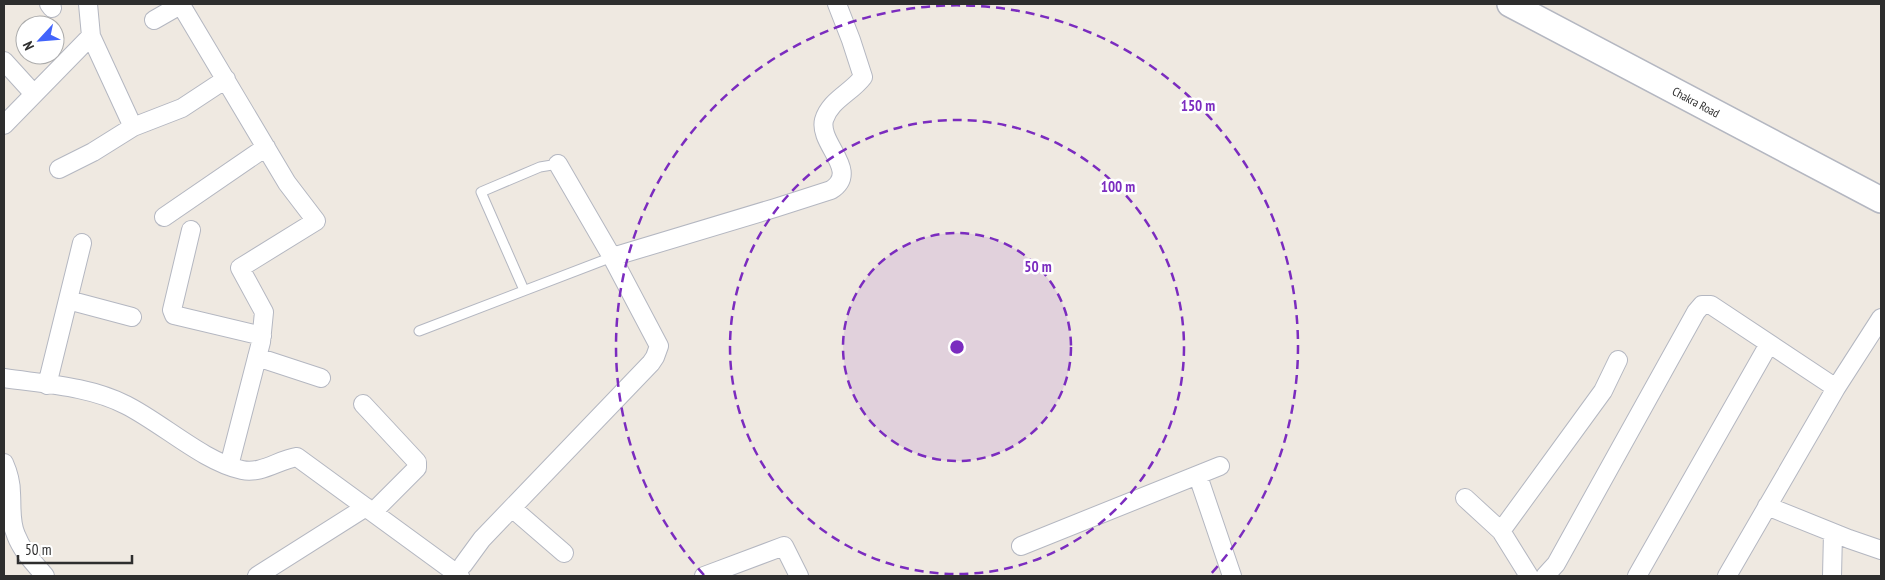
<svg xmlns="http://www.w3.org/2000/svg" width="1885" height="580" font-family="'PT Sans Narrow',sans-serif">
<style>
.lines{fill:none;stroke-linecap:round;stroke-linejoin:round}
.lane-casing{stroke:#b4b7c1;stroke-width:11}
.street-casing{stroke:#b4b7c1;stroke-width:20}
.secondary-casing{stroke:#b4b7c1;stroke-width:28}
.lane{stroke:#fff;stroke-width:9}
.street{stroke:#fff;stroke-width:18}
.secondary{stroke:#fff;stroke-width:25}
.ring{fill:none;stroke:#7b2cbf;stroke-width:2.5;stroke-dasharray:9 6}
.labels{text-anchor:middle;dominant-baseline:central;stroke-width:5;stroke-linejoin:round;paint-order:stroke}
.street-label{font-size:12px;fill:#2e2e2e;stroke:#fff}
.centre{fill:#7b2cbf;stroke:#fff;stroke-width:2.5}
.ring-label{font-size:15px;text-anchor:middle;font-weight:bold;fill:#7b2cbf;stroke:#fff;stroke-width:5;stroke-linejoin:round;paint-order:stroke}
</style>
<rect width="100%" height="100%" fill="#efe9e1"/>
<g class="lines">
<g class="lane-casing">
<path id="lane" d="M 524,290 L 481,192 L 540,167 L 558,164
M 419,331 L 612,257"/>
</g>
<g class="street-casing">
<path id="street" d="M 49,4 L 52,8
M 88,4 L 91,36 L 133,127
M 181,5 L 287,183 L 316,221 L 240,268 L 264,312 L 261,342 L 229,466
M 154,20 L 182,4
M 4,61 L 34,94
M 4,125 L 91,36
M 59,169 L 93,152 L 133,127 L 182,108 L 226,79
M 164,217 L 266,147
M 191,230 L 172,310 L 174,315 L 262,336
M 612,257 L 775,208 L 831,190 C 861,171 818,144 824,120 C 830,100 851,93 863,77 L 851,40 L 837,4
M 68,300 L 132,317
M 257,357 L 321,378
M 4,378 C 44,384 89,386 126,405 C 162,423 204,462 242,470 C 262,474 278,460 297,457 L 460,576
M 47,385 L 82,243
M 363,404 L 417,462 L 417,468 L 373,512
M 4,463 C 8,472 11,482 11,493 C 12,507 10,522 16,535 C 22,551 34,563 45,576
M 1198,476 L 1232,576
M 1465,498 L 1501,531 L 1529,576
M 1767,506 L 1849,539 L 1881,550
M 512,508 L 564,553
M 1501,531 L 1603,391 L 1618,360
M 1021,546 L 1220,466
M 463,565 L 482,539 L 651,363 L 655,357 L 659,346 L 612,257 L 558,164
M 257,576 L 366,507
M 704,576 L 784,546 L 799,576
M 1545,576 L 1556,564 L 1696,312 L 1702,305 L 1711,305 L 1836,388
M 1637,576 L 1769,344
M 1727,576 L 1836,388 L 1881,318
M 1832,576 L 1833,533"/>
</g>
<g class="secondary-casing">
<path id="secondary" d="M 1510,4 L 1881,200"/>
</g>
<use href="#lane" class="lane"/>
<use href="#street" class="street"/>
<use href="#secondary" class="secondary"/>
</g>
<circle cx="957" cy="347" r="114" fill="#7b2cbf" fill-opacity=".12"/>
<g class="ring">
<circle cx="957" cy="347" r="114"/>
<circle cx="957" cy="347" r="227"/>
<path d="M704 575A341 341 0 1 1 1210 575"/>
</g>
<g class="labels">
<g class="street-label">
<text transform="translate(1696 102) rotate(28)">Chakra Road</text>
</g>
</g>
<circle cx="957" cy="347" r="8" class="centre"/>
<g class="ring-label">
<text x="1198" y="111">150 m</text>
<text x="1118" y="192">100 m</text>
<text x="1038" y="272">50 m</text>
</g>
<rect width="1885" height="580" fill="none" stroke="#2e2e2e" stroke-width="10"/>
<g transform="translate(40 40) rotate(244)"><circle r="24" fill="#ffffff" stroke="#ababab"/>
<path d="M0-4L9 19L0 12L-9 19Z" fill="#4264fb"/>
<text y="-8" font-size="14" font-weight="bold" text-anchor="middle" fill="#2e2e2e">N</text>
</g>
<path d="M18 555v8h114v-8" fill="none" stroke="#2e2e2e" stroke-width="2.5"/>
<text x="25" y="555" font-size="15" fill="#2e2e2e" stroke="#ffffff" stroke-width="4" paint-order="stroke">50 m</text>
</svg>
